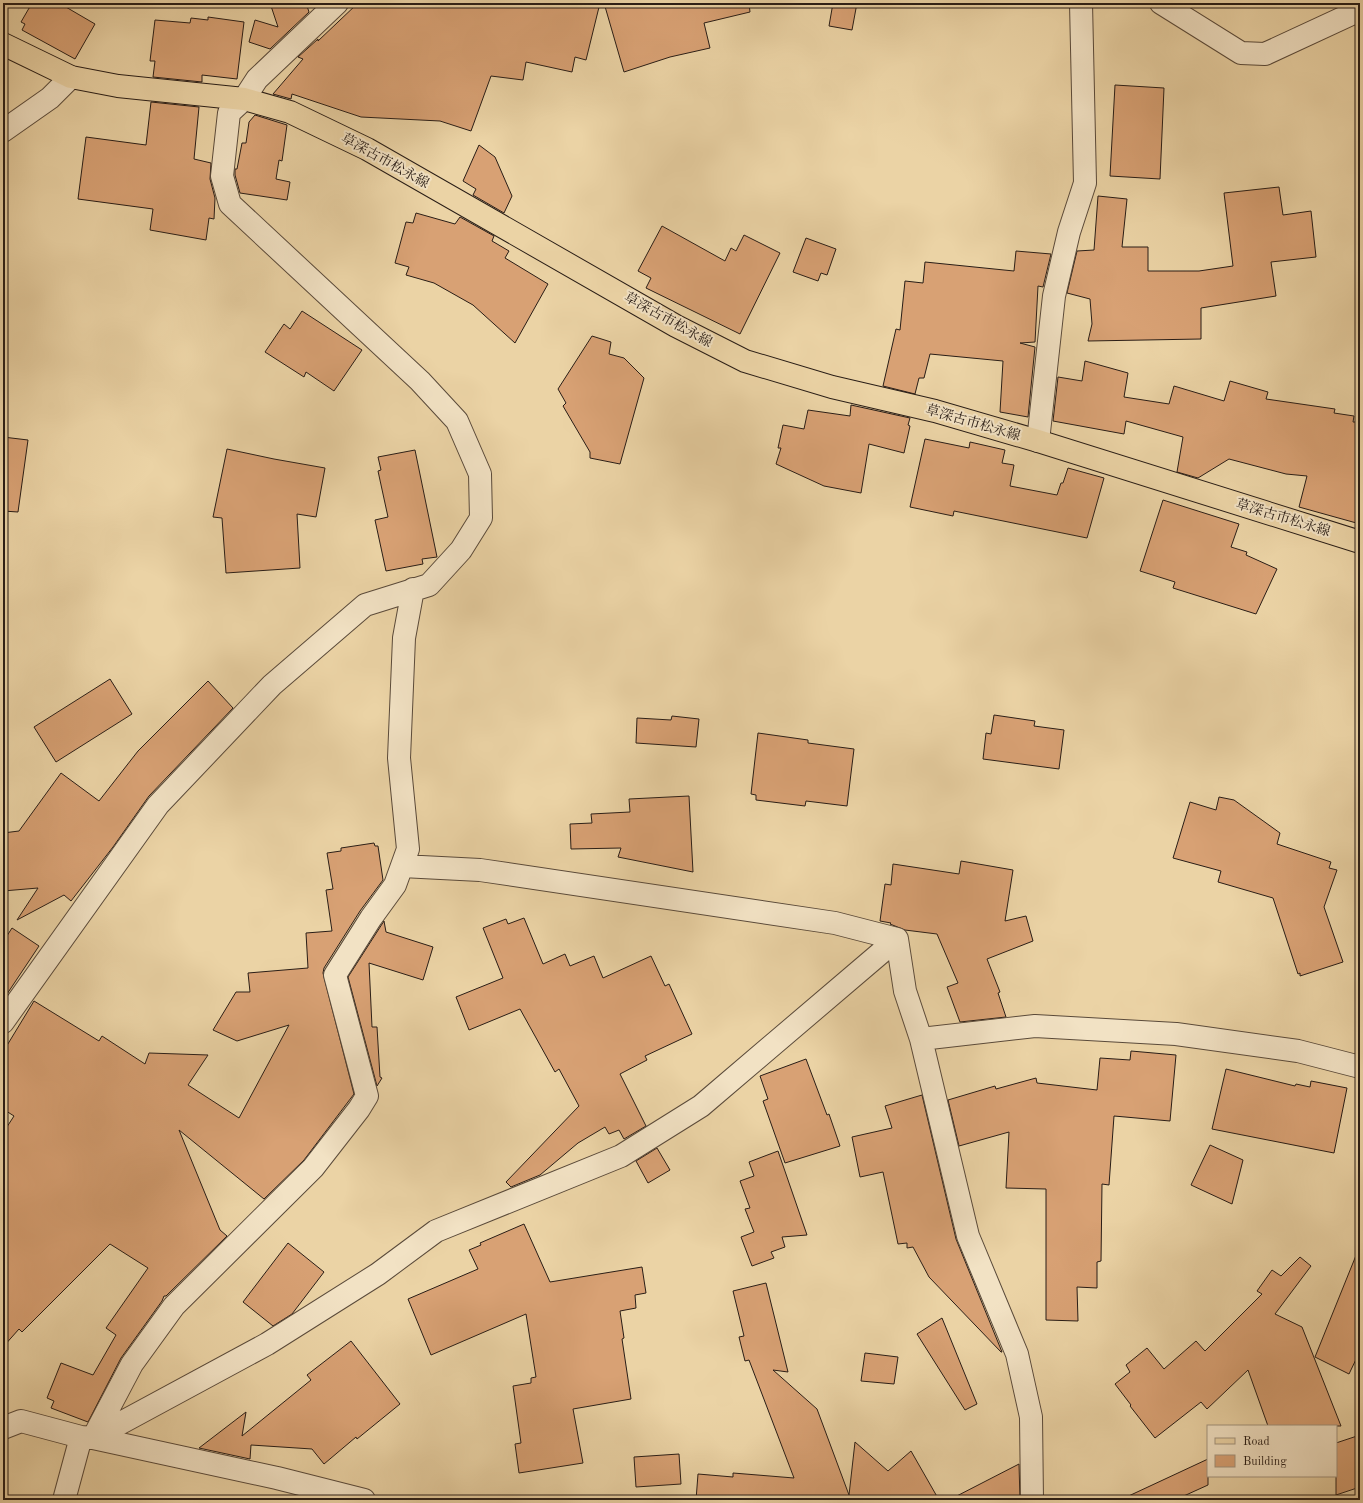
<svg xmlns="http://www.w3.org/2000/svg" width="1363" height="1503" font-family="'Old Standard TT','Noto Serif JP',serif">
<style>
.building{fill:#d8a174;stroke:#291d16}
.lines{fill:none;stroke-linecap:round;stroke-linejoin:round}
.minor-casing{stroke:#5a4a3a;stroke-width:24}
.major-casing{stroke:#291d16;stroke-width:24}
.minor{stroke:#f2e2c4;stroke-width:22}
.major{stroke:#ebd3a5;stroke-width:22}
.labels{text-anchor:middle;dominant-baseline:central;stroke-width:4;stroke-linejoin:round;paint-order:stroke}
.street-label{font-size:14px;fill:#291d16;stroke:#f2e2c4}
</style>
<rect width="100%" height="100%" fill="#ebd3a5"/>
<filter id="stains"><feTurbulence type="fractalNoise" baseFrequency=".005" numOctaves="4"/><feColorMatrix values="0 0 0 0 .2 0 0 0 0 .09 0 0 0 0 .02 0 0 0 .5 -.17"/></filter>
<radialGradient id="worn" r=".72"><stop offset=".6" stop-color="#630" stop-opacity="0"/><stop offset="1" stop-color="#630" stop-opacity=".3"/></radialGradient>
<path class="building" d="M 32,3 L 59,3 L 95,24 L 75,59 L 22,30 L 25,24 L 21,22 Z
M 270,3 L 306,3 L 309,12 L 270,49 L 249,42 L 255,20 L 278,27 Z
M 358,3 L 600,3 L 586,60 L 575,57 L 572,72 L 526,62 L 523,80 L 491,76 L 471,131 L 440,121 L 361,117 L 292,94 L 291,99 L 273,94 L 303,59 L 298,57 L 318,39 L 318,41 Z
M 604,3 L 749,3 L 750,12 L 704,23 L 710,48 L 670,57 L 624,72 Z
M 833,3 L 857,3 L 852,30 L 829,26 Z
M 208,17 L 244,22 L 237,79 L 202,75 L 202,82 L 153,77 L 155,61 L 150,61 L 155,20 L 190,23 L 191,18 L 208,20 Z
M 1115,85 L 1164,88 L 1160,179 L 1110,176 Z
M 151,102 L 199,107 L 194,159 L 211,163 L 210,179 L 215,198 L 214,219 L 209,218 L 206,240 L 150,230 L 153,209 L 78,199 L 86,137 L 146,145 Z
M 255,115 L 287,125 L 282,161 L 279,160 L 276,179 L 290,182 L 287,200 L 240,193 L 235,175 L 235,169 L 237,169 L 242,143 L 246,143 L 249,122 Z
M 479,145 L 495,157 L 512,196 L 504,213 L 473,195 L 476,189 L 463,181 Z
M 1279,187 L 1283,215 L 1311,211 L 1316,257 L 1271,262 L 1276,296 L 1201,308 L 1201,339 L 1088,341 L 1092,324 L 1090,299 L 1067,293 L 1077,251 L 1094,250 L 1098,196 L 1127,199 L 1122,247 L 1148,247 L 1148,271 L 1199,271 L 1233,266 L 1224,193 Z
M 416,213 L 455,224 L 460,217 L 494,236 L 492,241 L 509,251 L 505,258 L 548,284 L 515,343 L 473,305 L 434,283 L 406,275 L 409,267 L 395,263 L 406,222 L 413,223 Z
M 662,226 L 725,261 L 731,248 L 736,251 L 744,235 L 780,253 L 740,334 L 646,288 L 651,278 L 638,271 Z
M 806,238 L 836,249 L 827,275 L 821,273 L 818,281 L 793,272 Z
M 1016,251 L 1051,254 L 1043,287 L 1038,286 L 1035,342 L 1020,343 L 1035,347 L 1028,417 L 1000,412 L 1003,361 L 930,354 L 924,378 L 919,378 L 915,394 L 883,386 L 896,329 L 900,330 L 905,281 L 923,283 L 925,262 L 1014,271 Z
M 302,311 L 362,350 L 334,391 L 306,372 L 304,377 L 265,352 L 284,324 L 290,329 Z
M 592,336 L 611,342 L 609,354 L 624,358 L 644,378 L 620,464 L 590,458 L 590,452 L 563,406 L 566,403 L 558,389 Z
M 1085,361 L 1128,373 L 1124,397 L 1169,404 L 1174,386 L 1224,401 L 1230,381 L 1268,392 L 1266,399 L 1335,409 L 1334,413 L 1354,416 L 1353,422 L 1360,422 L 1360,524 L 1299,507 L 1307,476 L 1286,474 L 1229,459 L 1198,478 L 1177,472 L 1183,437 L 1126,421 L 1124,434 L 1053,421 L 1058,377 L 1082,381 Z
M 851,405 L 910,418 L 908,425 L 910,426 L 904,453 L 869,444 L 861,493 L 824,486 L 776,464 L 781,448 L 778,448 L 783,425 L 804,429 L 808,410 L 850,416 Z
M 3,437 L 28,440 L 18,512 L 3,511 Z
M 925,439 L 969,448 L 970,442 L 1005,450 L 1002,463 L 1014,465 L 1010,486 L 1057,495 L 1061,483 L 1063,483 L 1068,468 L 1104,478 L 1087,538 L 954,511 L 953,516 L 910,507 Z
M 227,449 L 274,459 L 325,468 L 316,517 L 297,514 L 300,568 L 226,573 L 222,518 L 213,517 Z
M 415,450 L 437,557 L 422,559 L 423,564 L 386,571 L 375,520 L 388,517 L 378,471 L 381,470 L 378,457 Z
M 1163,500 L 1239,524 L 1231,547 L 1247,552 L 1246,555 L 1277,569 L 1256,614 L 1173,588 L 1175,582 L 1140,571 Z
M 110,679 L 132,714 L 56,762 L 34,727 Z
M 208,681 L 233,708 L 149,796 L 113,847 L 71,901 L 64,895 L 17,920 L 38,888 L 3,891 L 3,833 L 19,831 L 61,773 L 99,801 L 138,751 Z
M 994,715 L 1035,721 L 1034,726 L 1064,730 L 1059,769 L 983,759 L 986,733 L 991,734 Z
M 672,716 L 699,719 L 696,747 L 636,743 L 637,718 L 671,720 Z
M 758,733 L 808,740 L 808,743 L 854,749 L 847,806 L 806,801 L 805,806 L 756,800 L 756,795 L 751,794 Z
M 689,796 L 693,872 L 618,857 L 621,848 L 571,849 L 570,824 L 592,823 L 591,814 L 630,812 L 629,799 Z
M 1219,797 L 1234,800 L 1280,833 L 1277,844 L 1331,862 L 1329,868 L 1337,870 L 1324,907 L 1343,962 L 1300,976 L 1300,973 L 1298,974 L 1273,898 L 1218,882 L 1221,871 L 1173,858 L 1190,802 L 1216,810 Z
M 374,843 L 375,846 L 378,846 L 383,880 L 360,911 L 324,968 L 323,973 L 354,1094 L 304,1160 L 264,1199 L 179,1130 L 220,1230 L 227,1236 L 166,1296 L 164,1296 L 162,1301 L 121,1358 L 88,1422 L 51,1408 L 54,1401 L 47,1398 L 61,1363 L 93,1375 L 116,1335 L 106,1328 L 148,1268 L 110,1244 L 22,1332 L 19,1329 L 3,1347 L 3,1133 L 14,1116 L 3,1109 L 3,1052 L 34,1001 L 99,1041 L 102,1036 L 145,1064 L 149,1053 L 208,1055 L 188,1085 L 239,1118 L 289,1025 L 237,1041 L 213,1030 L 236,992 L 250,992 L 248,973 L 308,968 L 306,933 L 332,931 L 326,890 L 333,889 L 327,853 L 341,851 L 341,848 Z
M 961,861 L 1013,870 L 1005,921 L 1026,916 L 1033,941 L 987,959 L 1000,992 L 998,993 L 1006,1017 L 960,1022 L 947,987 L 958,983 L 937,934 L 905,930 L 890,924 L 891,923 L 880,921 L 885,884 L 891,885 L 893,864 L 959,874 Z
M 524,918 L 543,964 L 565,954 L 570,966 L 594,956 L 603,978 L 651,956 L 665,986 L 669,984 L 692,1034 L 645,1056 L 647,1060 L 620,1074 L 646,1126 L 624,1139 L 619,1130 L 609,1134 L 605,1127 L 578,1143 L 540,1175 L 511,1187 L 506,1182 L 579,1106 L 559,1069 L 555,1072 L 520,1009 L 469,1030 L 456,997 L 503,978 L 483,928 L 506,919 L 508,924 Z
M 384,921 L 386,932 L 433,947 L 423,980 L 369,963 L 372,1027 L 377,1027 L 380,1077 L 382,1078 L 377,1086 L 348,977 Z
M 12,928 L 39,946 L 3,1000 L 3,942 Z
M 1131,1051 L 1176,1055 L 1170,1121 L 1114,1116 L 1109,1185 L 1102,1184 L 1101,1261 L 1097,1262 L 1097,1288 L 1077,1287 L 1078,1321 L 1046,1320 L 1046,1189 L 1006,1188 L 1009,1132 L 959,1146 L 948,1100 L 995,1086 L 996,1089 L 1036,1078 L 1037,1083 L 1097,1090 L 1100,1058 L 1130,1060 Z
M 806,1059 L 827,1115 L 829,1114 L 840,1146 L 785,1163 L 763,1101 L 768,1099 L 760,1076 Z
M 1226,1069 L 1295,1086 L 1296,1084 L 1310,1087 L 1311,1081 L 1347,1088 L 1334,1153 L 1212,1129 Z
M 922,1095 L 956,1239 L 1002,1352 L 1001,1352 L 929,1277 L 913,1247 L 907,1248 L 907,1243 L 898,1244 L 883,1172 L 860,1177 L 852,1137 L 892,1128 L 885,1106 Z
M 1210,1145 L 1243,1160 L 1232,1204 L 1191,1185 Z
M 657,1148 L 670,1170 L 648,1183 L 636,1161 Z
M 778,1151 L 807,1235 L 782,1237 L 785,1247 L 771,1252 L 774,1258 L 752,1266 L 741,1237 L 754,1232 L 745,1209 L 750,1208 L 740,1181 L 754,1176 L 749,1162 Z
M 524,1224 L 550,1282 L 642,1267 L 646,1293 L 635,1295 L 636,1308 L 620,1311 L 624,1338 L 622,1339 L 631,1399 L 573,1409 L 583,1463 L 519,1473 L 515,1444 L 521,1443 L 513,1386 L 531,1383 L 531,1378 L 536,1377 L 526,1314 L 431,1355 L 408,1299 L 478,1269 L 469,1250 L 481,1245 L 480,1243 Z
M 288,1243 L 324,1272 L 292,1314 L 273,1326 L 243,1302 Z
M 1359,1248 L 1360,1248 L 1360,1351 L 1349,1374 L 1315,1357 Z
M 1300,1257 L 1311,1266 L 1275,1314 L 1302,1327 L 1341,1426 L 1268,1426 L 1248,1370 L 1207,1409 L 1201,1402 L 1155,1438 L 1130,1406 L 1131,1405 L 1115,1384 L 1130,1372 L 1126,1365 L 1147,1348 L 1164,1369 L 1196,1341 L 1205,1351 L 1262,1294 L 1257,1291 L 1272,1270 L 1281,1276 Z
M 766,1283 L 788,1372 L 773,1370 L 817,1409 L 849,1495 L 855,1442 L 888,1471 L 911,1451 L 939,1500 L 696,1500 L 698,1474 L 733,1477 L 733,1473 L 794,1478 L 749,1360 L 745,1361 L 739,1337 L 744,1336 L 733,1291 Z
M 942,1318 L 977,1404 L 965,1410 L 917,1334 Z
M 351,1341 L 400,1404 L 357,1439 L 356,1437 L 324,1464 L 312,1449 L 251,1445 L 250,1459 L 199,1448 L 246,1412 L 242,1436 L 311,1380 L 307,1375 Z
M 865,1353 L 898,1357 L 894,1384 L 861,1381 Z
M 1360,1435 L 1360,1487 L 1336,1495 L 1336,1443 Z
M 679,1454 L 681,1484 L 636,1487 L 634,1457 Z
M 1208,1459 L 1208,1485 L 1175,1500 L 1120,1500 Z
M 1019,1464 L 1020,1500 L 949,1500 Z"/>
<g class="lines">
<g class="minor-casing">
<path id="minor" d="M 1161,3 L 1241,53 L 1265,54 L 1360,10
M 3,131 L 50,98 L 71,77
M 1038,441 L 1054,296 L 1069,232 L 1085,183 L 1081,3
M 402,866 L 480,870 L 835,923 L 897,939
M 897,939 L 905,991 L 921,1039 L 968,1236 L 1017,1354 L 1031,1417 L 1032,1500
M 3,1022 L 158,805 L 272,685 L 365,605 L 429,585 L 461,550 L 481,518 L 480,474 L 457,421 L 420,381 L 230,204 L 222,176 L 229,113 L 244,99 L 257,79 L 337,3
M 921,1039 L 1035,1026 L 1176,1034 L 1298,1051 L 1360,1067
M 3,1428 L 21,1421 L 81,1437 L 93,1438 L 277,1478 L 364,1500
M 93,1438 L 132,1364 L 174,1306 L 313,1168 L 359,1109 L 367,1096 L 335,975 L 371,918 L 395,885 L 408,849 L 399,758 L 404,638 L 413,589
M 93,1438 L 267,1344 L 378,1274 L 436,1231 L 621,1156 L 701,1106 L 897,939
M 64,1500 L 81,1437"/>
</g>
<g class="major-casing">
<path id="major" d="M 3,44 L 71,77 L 118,86 L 244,99 L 290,112 L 367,149 L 676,326 L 745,361 L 832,387 L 935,411 L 1038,441 L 1360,542"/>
</g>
<use href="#minor" class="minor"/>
<use href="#major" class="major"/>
</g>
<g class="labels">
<g class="street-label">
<text transform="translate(385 161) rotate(29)">草深古市松永線</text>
<text transform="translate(668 320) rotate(29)">草深古市松永線</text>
<text transform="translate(973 423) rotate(16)">草深古市松永線</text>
<text transform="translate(1283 518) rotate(17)">草深古市松永線</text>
</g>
</g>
<rect width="1363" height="1503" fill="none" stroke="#ebd3a5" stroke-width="16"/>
<rect x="4" y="4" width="1355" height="1495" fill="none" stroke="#291d16" stroke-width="2"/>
<rect x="8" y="8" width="1347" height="1487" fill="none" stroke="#291d16"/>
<rect x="1207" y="1425" width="130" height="52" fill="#f2e2c4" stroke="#a2937e"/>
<rect x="1215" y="1438" width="20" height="6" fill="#ebd3a5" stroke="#a2937e"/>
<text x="1243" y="1445" font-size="12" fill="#291d16">Road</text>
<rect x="1215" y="1455" width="20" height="12" fill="#d8a174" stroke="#a2937e"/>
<text x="1243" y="1465" font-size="12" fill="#291d16">Building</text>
<rect width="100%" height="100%" filter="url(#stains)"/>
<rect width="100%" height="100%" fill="url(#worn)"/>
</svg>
